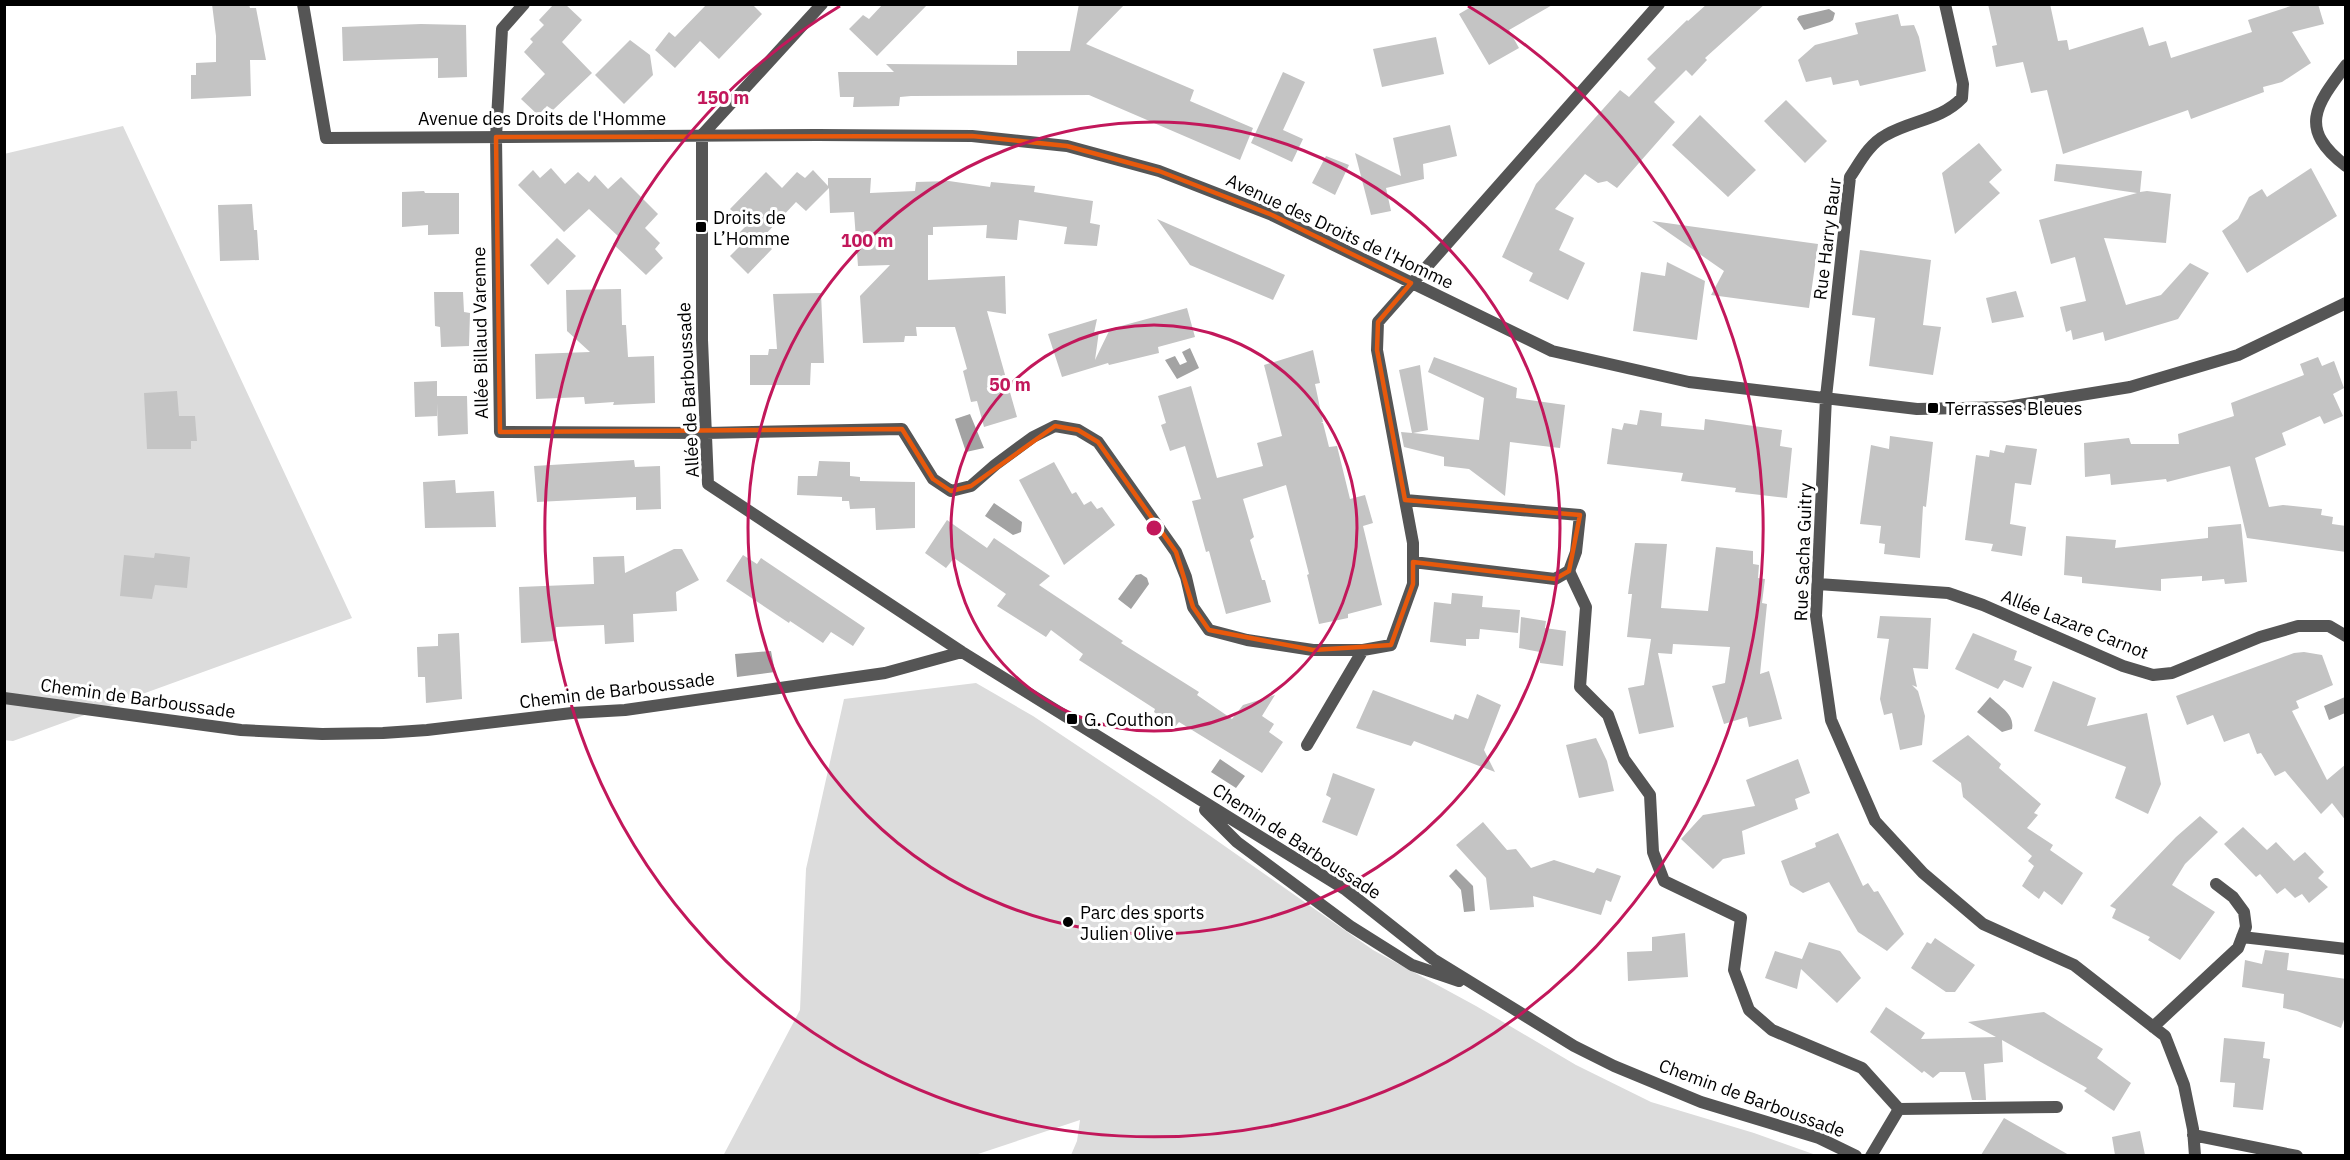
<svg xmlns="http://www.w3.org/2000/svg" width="2350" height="1160" font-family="'IBM Plex Sans',sans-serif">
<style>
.green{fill:#dcdcdc}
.water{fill:#a3a3a3}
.building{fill:#c4c4c4}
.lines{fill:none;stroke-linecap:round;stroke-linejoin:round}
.lane{stroke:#555;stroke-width:12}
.street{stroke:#555;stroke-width:12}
.marked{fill:none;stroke:#e8590c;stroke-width:4.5;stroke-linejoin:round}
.ring{fill:none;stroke:#c2185b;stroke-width:3}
.poi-dot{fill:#000;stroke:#fff;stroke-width:2}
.labels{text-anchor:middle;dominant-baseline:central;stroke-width:6;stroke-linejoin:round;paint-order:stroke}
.street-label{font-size:18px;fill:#000;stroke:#fff}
.poi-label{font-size:18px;fill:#000;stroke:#fff;text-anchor:start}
.centre{fill:#c2185b;stroke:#fff;stroke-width:3}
.ring-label{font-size:18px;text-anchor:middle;font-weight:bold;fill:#c2185b;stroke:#fff;stroke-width:6;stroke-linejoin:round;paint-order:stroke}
</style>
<rect width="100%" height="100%" fill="#fff"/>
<path class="green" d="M 123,126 L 352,618 L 13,741 L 4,740 L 4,154 Z
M 976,683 L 1033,716 L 1159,800 L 1373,950 L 1476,1006 L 1576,1065 L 1651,1102 L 1754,1133 L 1816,1155 L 1071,1155 L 1077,1141 L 1080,1120 L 975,1155 L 723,1156 L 800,1010 L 806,869 L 844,699 Z"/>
<path class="water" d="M 1829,9 L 1835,13 L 1833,20 L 1830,22 L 1804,30 L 1797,19 L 1799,16 Z
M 1190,348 L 1199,368 L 1177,379 L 1165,360 L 1175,356 L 1180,365 L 1187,362 L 1182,352 Z
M 970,414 L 984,448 L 966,452 L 955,419 Z
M 994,503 L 1022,522 L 1021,532 L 1013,535 L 985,516 Z
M 1141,574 L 1147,578 L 1149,584 L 1131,609 L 1118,599 L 1136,575 Z
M 771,651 L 775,672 L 737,677 L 735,654 Z
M 1990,697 C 2000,707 2015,714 2012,729 L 2002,732 L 1977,712 Z
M 2345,697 L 2345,713 L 2329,720 L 2324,706 Z
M 1220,759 L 1245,776 L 1236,788 L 1211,772 Z
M 1456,869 L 1473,886 L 1475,911 L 1464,912 L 1461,890 L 1449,876 Z"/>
<path class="building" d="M 212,4 L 249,4 L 250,8 L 256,8 L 266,60 L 250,60 L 251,96 L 191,99 L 191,75 L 196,75 L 196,63 L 216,62 L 216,36 Z
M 554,4 L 565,4 L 582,20 L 562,42 L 592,73 L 553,110 L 547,106 L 538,115 L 521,99 L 545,74 L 524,52 L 533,42 L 530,39 L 544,25 L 539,20 Z
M 707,4 L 752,4 L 762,14 L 719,59 L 700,41 L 675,68 L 655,50 L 669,32 L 675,37 Z
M 883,4 L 928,4 L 877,56 L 849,29 L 863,15 L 869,19 Z
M 1079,4 L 1125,4 L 1086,44 L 1194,90 L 1190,101 L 1253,128 L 1240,160 L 1089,95 L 911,96 L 900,97 L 899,106 L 853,107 L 854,97 L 840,97 L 838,72 L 894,72 L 886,64 L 1017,65 L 1017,51 L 1070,51 Z
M 1476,4 L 1554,4 L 1509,30 L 1519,48 L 1489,65 L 1459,14 Z
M 1707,4 L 1765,4 L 1705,58 L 1707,60 L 1692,76 L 1686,70 L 1654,102 L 1675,122 L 1617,188 L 1607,181 L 1598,183 L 1585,174 L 1555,209 L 1574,218 L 1559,250 L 1585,263 L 1568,300 L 1529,281 L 1533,273 L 1502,257 L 1536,184 L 1620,90 L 1629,97 L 1656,68 L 1647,59 L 1687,20 L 1688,21 Z
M 1988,4 L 2050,4 L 2058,41 L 2067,40 L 2069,50 L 2143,27 L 2149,46 L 2166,41 L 2171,58 L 2252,32 L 2248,20 L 2297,4 L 2318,4 L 2324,24 L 2292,32 L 2311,63 L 2282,82 L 2263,87 L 2264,92 L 2191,119 L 2188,110 L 2063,154 L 2047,90 L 2031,93 L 2023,62 L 1996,67 L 1992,46 L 1997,45 Z
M 1898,14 L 1901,26 L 1914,25 L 1919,37 L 1926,71 L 1860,86 L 1858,80 L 1833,85 L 1831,77 L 1806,82 L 1798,60 L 1815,45 L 1858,34 L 1855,23 Z
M 421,24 L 466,25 L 467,77 L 438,78 L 438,58 L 343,61 L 342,27 Z
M 1436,37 L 1444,74 L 1382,87 L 1373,49 Z
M 630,40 L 650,55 L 653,75 L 624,104 L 595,75 Z
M 1283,72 L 1305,82 L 1283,130 L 1303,139 L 1292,162 L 1251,143 Z
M 1786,100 L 1827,141 L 1805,163 L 1764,121 Z
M 1700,115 L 1756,170 L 1728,197 L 1672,145 Z
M 1450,125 L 1457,156 L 1423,164 L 1424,179 L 1386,188 L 1391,211 L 1371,215 L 1355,153 L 1401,176 L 1393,138 Z
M 1979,143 L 2002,170 L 1989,182 L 2000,193 L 1955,234 L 1942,173 Z
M 1326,156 L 1349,165 L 1335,195 L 1312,183 Z
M 2056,164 L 2142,171 L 2140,192 L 2147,191 L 2171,194 L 2166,243 L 2104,238 L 2126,305 L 2161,295 L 2190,263 L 2209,273 L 2178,319 L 2105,341 L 2103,332 L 2073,340 L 2071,330 L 2066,332 L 2060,307 L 2086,301 L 2075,257 L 2051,264 L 2039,220 L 2137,193 L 2054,181 Z
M 551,168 L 565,184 L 578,172 L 589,182 L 595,175 L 608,189 L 621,177 L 658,214 L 645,228 L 660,243 L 655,249 L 663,258 L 646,275 L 613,244 L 619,237 L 589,209 L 564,232 L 518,185 L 533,170 L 540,178 Z
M 2311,168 L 2337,216 L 2247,273 L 2222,231 L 2238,219 L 2249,197 L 2262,189 L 2267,197 Z
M 813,170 L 828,186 L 828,178 L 871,178 L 870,193 L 915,191 L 916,182 L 949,181 L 990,187 L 991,182 L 1035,186 L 1034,192 L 1093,201 L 1090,223 L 1100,225 L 1097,246 L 1064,244 L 1067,227 L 1019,220 L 1017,240 L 986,238 L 987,225 L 933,227 L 933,235 L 928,235 L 928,280 L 1005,276 L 1006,314 L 987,311 L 1017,417 L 984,427 L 977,401 L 971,402 L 963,371 L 967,369 L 955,327 L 916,327 L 917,336 L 905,336 L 904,342 L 863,343 L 860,296 L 890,265 L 858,266 L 854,212 L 830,213 L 829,188 L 806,211 L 796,202 L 762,238 L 772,249 L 748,274 L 730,256 L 738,248 L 732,240 L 747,225 L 730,209 L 766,172 L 782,188 L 797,172 L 805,178 Z
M 424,191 L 425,193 L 459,193 L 459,234 L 428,235 L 428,225 L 402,227 L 402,192 Z
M 252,204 L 254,230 L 257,230 L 259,260 L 220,261 L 218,205 Z
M 1157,219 L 1285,275 L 1273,300 L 1190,265 Z
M 1652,221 L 1818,244 L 1809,308 L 1711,295 L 1724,271 Z
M 557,238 L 576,256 L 548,285 L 530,265 Z
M 1860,250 L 1931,260 L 1923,325 L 1941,327 L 1933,375 L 1869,366 L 1875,318 L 1852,315 Z
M 1667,262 L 1705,281 L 1697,340 L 1633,331 L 1641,272 L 1665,276 Z
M 621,289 L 622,325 L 626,325 L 628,357 L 654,356 L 655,403 L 613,405 L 614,402 L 585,404 L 584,397 L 536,399 L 535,354 L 590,352 L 567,331 L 566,290 Z
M 2016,291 L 2024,317 L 1992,323 L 1986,298 Z
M 434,292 L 463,292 L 464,312 L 470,313 L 469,346 L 441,347 L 440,327 L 435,326 Z
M 821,293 L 824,363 L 811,363 L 810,385 L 750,385 L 750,355 L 768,355 L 769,349 L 777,349 L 773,294 Z
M 1187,308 L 1195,337 L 1158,347 L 1159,353 L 1109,365 L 1108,363 L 1062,377 L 1048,334 L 1097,319 L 1094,333 L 1099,331 L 1095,360 L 1110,329 Z
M 1313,350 L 1320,383 L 1315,384 L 1323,422 L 1321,423 L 1323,423 L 1329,447 L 1337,446 L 1350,499 L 1365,495 L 1373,523 L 1363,526 L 1382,605 L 1348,614 L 1348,618 L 1319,624 L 1307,575 L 1309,574 L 1286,485 L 1243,499 L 1254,537 L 1250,540 L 1262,580 L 1265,580 L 1271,602 L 1226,614 L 1209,551 L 1206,552 L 1192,501 L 1201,499 L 1185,446 L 1170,451 L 1161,425 L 1166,423 L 1158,396 L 1191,386 L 1217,478 L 1263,466 L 1257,443 L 1282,436 L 1264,365 Z
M 1434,357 L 1517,388 L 1516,398 L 1565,405 L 1560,448 L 1510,442 L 1505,496 L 1469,469 L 1444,466 L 1444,457 L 1404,447 L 1401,432 L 1412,433 L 1399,370 L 1420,365 L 1428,430 L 1413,433 L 1479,440 L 1484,398 L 1428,372 Z
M 2318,357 L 2322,366 L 2334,361 L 2344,388 L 2333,394 L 2343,416 L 2324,424 L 2320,416 L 2282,433 L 2286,445 L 2255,458 L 2269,507 L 2283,505 L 2322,509 L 2321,515 L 2333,517 L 2332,524 L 2346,526 L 2346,552 L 2247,538 L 2230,466 L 2167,482 L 2166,479 L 2111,485 L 2110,474 L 2085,477 L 2084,443 L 2129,438 L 2131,444 L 2179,444 L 2178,434 L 2234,416 L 2231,403 L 2304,375 L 2300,364 Z
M 437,381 L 437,396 L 467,396 L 468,434 L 438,436 L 437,403 L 437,416 L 415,417 L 414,382 Z
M 177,391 L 179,416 L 195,416 L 197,441 L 191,441 L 191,449 L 147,449 L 144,393 Z
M 1640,410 L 1662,413 L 1661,426 L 1704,430 L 1705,419 L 1782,430 L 1780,446 L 1792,448 L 1787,498 L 1735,492 L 1736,488 L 1681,481 L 1683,473 L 1607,464 L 1612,428 L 1622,430 L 1624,423 L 1637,425 Z
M 1890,436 L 1933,442 L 1926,507 L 1923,506 L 1920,558 L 1884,554 L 1885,544 L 1879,543 L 1881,526 L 1860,524 L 1871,445 L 1889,449 Z
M 2006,445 L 2037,449 L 2031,485 L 2015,483 L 2010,524 L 2026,527 L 2022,556 L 1991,551 L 1993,544 L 1965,540 L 1976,455 L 1989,457 L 1990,450 L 2004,453 Z
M 634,460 L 635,467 L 660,466 L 661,509 L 636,510 L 636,497 L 537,502 L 534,466 Z
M 819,461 L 850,462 L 850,476 L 860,477 L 860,481 L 915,482 L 915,528 L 876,530 L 875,508 L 850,509 L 849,501 L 842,501 L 842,497 L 797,495 L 798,476 L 817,476 Z
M 1054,462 L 1072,494 L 1076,492 L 1084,505 L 1091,501 L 1097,509 L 1102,507 L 1115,525 L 1064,565 L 1019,480 Z
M 455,480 L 456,493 L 494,491 L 496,527 L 425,528 L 423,482 Z
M 947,520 L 987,548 L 994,538 L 1050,576 L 1039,585 L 1123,641 L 1121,643 L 1199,692 L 1197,695 L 1232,719 L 1243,705 L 1275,695 L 1262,716 L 1274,724 L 1269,732 L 1283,742 L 1262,773 L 1179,722 L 1175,727 L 1154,712 L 1155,709 L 1079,660 L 1083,654 L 1051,630 L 1046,637 L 997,606 L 1006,594 L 954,558 L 946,568 L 925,553 Z
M 2241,524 L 2247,582 L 2225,584 L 2224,579 L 2202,581 L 2202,576 L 2161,579 L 2161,591 L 2082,583 L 2082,577 L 2064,575 L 2066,536 L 2116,540 L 2115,548 L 2208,538 L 2208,527 Z
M 1635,543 L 1667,544 L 1661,608 L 1708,611 L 1716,547 L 1753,551 L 1753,564 L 1759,565 L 1758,578 L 1765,579 L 1762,603 L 1767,604 L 1760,674 L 1769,671 L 1782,719 L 1749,727 L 1747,717 L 1724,724 L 1712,686 L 1725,683 L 1730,647 L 1673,644 L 1672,654 L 1658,653 L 1674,727 L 1639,734 L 1628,688 L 1644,685 L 1651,639 L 1627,637 L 1632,594 L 1628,594 Z
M 674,549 L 682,549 L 699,580 L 676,592 L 677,611 L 633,614 L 634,642 L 605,644 L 604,625 L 556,627 L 556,641 L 521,643 L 519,587 L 594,584 L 593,557 L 624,556 L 625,573 Z
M 155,553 L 190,557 L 187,588 L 155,585 L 152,599 L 120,596 L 124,555 L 154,558 Z
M 743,555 L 757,564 L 761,558 L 865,628 L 853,646 L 831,632 L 823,643 L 790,621 L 789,623 L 726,581 Z
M 1452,593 L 1483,596 L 1482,607 L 1520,610 L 1518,633 L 1480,629 L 1479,639 L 1466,639 L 1466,646 L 1430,642 L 1434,602 L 1451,604 Z
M 1880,616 L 1931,618 L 1928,669 L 1913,668 L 1917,687 L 1912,685 L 1918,691 L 1925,716 L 1922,745 L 1900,750 L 1892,713 L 1884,715 L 1880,699 L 1889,639 L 1877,638 Z
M 1521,617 L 1546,621 L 1545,628 L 1566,631 L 1563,666 L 1540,663 L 1540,652 L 1519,648 Z
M 459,633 L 462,699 L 426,703 L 425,677 L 418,677 L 417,647 L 438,646 L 438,634 Z
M 1973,633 L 2017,651 L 2014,660 L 2032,667 L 2023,688 L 2004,680 L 1998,689 L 1955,669 Z
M 2304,652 L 2322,655 L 2333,685 L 2296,701 L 2299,708 L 2292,711 L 2327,780 L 2346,764 L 2346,821 L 2332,803 L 2321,814 L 2285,771 L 2275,776 L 2261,753 L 2257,754 L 2249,733 L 2224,742 L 2213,715 L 2187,725 L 2176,696 L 2294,653 Z
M 2053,681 L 2096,698 L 2087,726 L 2147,713 L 2161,784 L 2148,814 L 2115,798 L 2126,767 L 2034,731 Z
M 1373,690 L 1453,720 L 1455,714 L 1468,719 L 1477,694 L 1501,705 L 1484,750 L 1495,772 L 1414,741 L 1411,746 L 1356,728 Z
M 1968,735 L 2001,764 L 1999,768 L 2041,804 L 2034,813 L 2038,815 L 2027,828 L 2053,845 L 2050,850 L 2083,873 L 2062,905 L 2044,891 L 2039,899 L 2022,886 L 2034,866 L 2028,861 L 2032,856 L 1963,797 L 1961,783 L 1932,761 Z
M 1596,738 L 1607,761 L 1614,791 L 1579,798 L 1566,745 Z
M 1798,759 L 1810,793 L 1795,799 L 1798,809 L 1742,831 L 1745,854 L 1723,859 L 1713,869 L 1681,839 L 1703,815 L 1755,806 L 1746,780 Z
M 1333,773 L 1375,789 L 1357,836 L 1322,822 L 1331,798 L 1326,795 Z
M 2200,816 L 2218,832 L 2185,864 L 2172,885 L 2215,912 L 2180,960 L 2148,940 L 2150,937 L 2112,918 L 2116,909 L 2110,906 L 2176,837 Z
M 1483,822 L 1507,850 L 1516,849 L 1531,868 L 1554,860 L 1594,873 L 1597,868 L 1621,876 L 1611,902 L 1606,900 L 1601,915 L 1533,896 L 1534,907 L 1490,910 L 1486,878 L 1456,845 Z
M 2243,827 L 2267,850 L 2276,842 L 2294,861 L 2305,852 L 2324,872 L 2318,878 L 2328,887 L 2309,903 L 2302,894 L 2295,898 L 2285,888 L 2277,894 L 2260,874 L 2256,877 L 2224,844 Z
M 1838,833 L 1863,886 L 1868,883 L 1874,892 L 1878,891 L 1904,934 L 1887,951 L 1858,932 L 1829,882 L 1803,893 L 1790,885 L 1781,861 L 1816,847 L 1815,843 Z
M 1685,933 L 1688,977 L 1628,981 L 1627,952 L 1652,951 L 1652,937 Z
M 1935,938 L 1975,965 L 1955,992 L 1946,992 L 1911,968 L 1927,942 L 1931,944 Z
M 1809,942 L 1840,951 L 1861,978 L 1837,1003 L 1801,969 L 1797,989 L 1765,978 L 1775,951 L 1802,959 Z
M 2265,950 L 2289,953 L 2287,970 L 2346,979 L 2346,1014 L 2341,1028 L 2297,1011 L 2283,1008 L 2284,994 L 2242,987 L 2245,960 L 2262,964 Z
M 1886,1007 L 1925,1033 L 1921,1039 L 1996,1037 L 1968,1022 L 2044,1012 L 2103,1049 L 2097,1058 L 2131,1083 L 2114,1111 L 2084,1091 L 2087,1088 L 2002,1040 L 2003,1062 L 1984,1064 L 1986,1100 L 1972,1100 L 1965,1072 L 1940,1072 L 1933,1078 L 1924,1071 L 1922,1073 L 1870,1032 Z
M 2224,1038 L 2265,1042 L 2263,1058 L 2270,1059 L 2263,1110 L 2233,1107 L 2235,1083 L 2220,1082 Z
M 2004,1118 L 2069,1155 L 1981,1155 Z
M 2140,1131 L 2145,1155 L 2115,1155 L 2112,1137 Z"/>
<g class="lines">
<path class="lane" d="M 1569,571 L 1586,607 L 1580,687 L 1608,715 L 1624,759 L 1650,795 L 1653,852 L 1664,881 L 1741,918 L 1734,970 L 1749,1010 L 1772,1030 L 1862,1068 L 1899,1109"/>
<path class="street" d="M 303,4 L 326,138 L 818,135 L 972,136 L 1067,146 L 1159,171 L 1272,215 L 1552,351 L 1689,382 L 1917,409 L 2007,407 L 2130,387 L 2238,355 L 2346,303
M 524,4 L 502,29 L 496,137 L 500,432 L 706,433 L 902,429 L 933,479 L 951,491 L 971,486 L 995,465 L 1033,437 L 1055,426 L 1078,430 L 1098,442 L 1176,552 L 1186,577 L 1193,607 L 1209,630 L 1247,640 L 1313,650 L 1363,650 L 1391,645 L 1413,584 L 1413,543 L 1377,350 L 1378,322 L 1659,4
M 1945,4 L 1963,84 L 1962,98 C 1941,120 1912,120 1886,135 C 1869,144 1860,162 1850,177 L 1826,397 L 1816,616 L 1831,720 L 1875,821 L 1923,873 L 1983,924 L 2074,965 L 2165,1036 L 2184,1085 L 2193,1129 L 2195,1156
M 2346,65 C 2315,106 2298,129 2346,166
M 702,135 L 702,340 L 708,484 L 962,652 L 1346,890 L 1433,959 L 1574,1046 L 1614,1066 L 1701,1102 L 1819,1138 L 1856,1156
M 702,135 L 822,4
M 1405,500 L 1580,515 L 1576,552 L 1569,571 L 1555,579 L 1413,562
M 1818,584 L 1948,593 L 1983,605 L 2123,666 L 2153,675 L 2172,673 L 2260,637 L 2298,626 L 2329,626 L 2346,636
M 4,698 L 241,730 L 322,734 L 383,733 L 427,730 L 572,713 L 625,710 L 885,673 L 962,652
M 1307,745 L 1363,650
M 1205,810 L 1237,842 L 1350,926 L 1412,965 L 1459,981
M 2242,937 L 2346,949
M 2153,1027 L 2238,948 L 2246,927 L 2244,912 L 2233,897 L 2216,884
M 2193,1135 L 2297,1156
M 1871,1156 L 1899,1109 L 2057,1107"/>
</g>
<path class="marked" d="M 972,136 L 1067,146 L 1159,171 L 1272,215 L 1411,283 L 1378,322 L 1377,350 L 1405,500 L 1580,515 L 1569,571 L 1555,579 L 1413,562 L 1413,584 L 1391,645 L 1313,650 L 1209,630 L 1193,607 L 1176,552 L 1098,442 L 1078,430 L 1055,426 L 971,486 L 951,491 L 933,479 L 902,429 L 500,432 L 496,137 Z"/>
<g class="ring">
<circle cx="1154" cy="528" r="203"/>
<circle cx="1154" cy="528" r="406"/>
<path d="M1468 6A609 609 0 1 1 840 6"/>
</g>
<g class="poi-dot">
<rect x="695" y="221" width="12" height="12" rx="3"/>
<rect x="1927" y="402" width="12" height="12" rx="3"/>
<rect x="1066" y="713" width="12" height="12" rx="3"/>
<circle cx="1068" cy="922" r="6"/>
</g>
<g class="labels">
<g class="street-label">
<text x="542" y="118">Avenue des Droits de l'Homme</text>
<text transform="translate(1340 231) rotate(25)">Avenue des Droits de l'Homme</text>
<text transform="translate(1827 239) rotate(-83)">Rue Harry Baur</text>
<text transform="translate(480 333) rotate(-91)">Allée Billaud Varenne</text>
<text transform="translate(688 390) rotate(-93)">Allée de Barboussade</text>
<text transform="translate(1803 552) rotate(-88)">Rue Sacha Guitry</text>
<text transform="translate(2075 624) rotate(22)">Allée Lazare Carnot</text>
<text transform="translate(617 690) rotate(-7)">Chemin de Barboussade</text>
<text transform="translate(138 698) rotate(8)">Chemin de Barboussade</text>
<text transform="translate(1297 841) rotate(33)">Chemin de Barboussade</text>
<text transform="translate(1752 1098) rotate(20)">Chemin de Barboussade</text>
</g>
<g class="poi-label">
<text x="713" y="217">Droits de<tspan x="713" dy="21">L’Homme</tspan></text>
<text x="1945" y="408">Terrasses Bleues</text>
<text x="1084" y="719">G. Couthon</text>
<text x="1080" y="912">Parc des sports<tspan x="1080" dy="21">Julien Olive</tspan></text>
</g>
</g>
<circle cx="1154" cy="528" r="9" class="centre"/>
<g class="ring-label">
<text x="723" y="104">150 m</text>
<text x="867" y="247">100 m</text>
<text x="1010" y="391">50 m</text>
</g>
<rect width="2350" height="1160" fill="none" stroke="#000000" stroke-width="12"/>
</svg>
